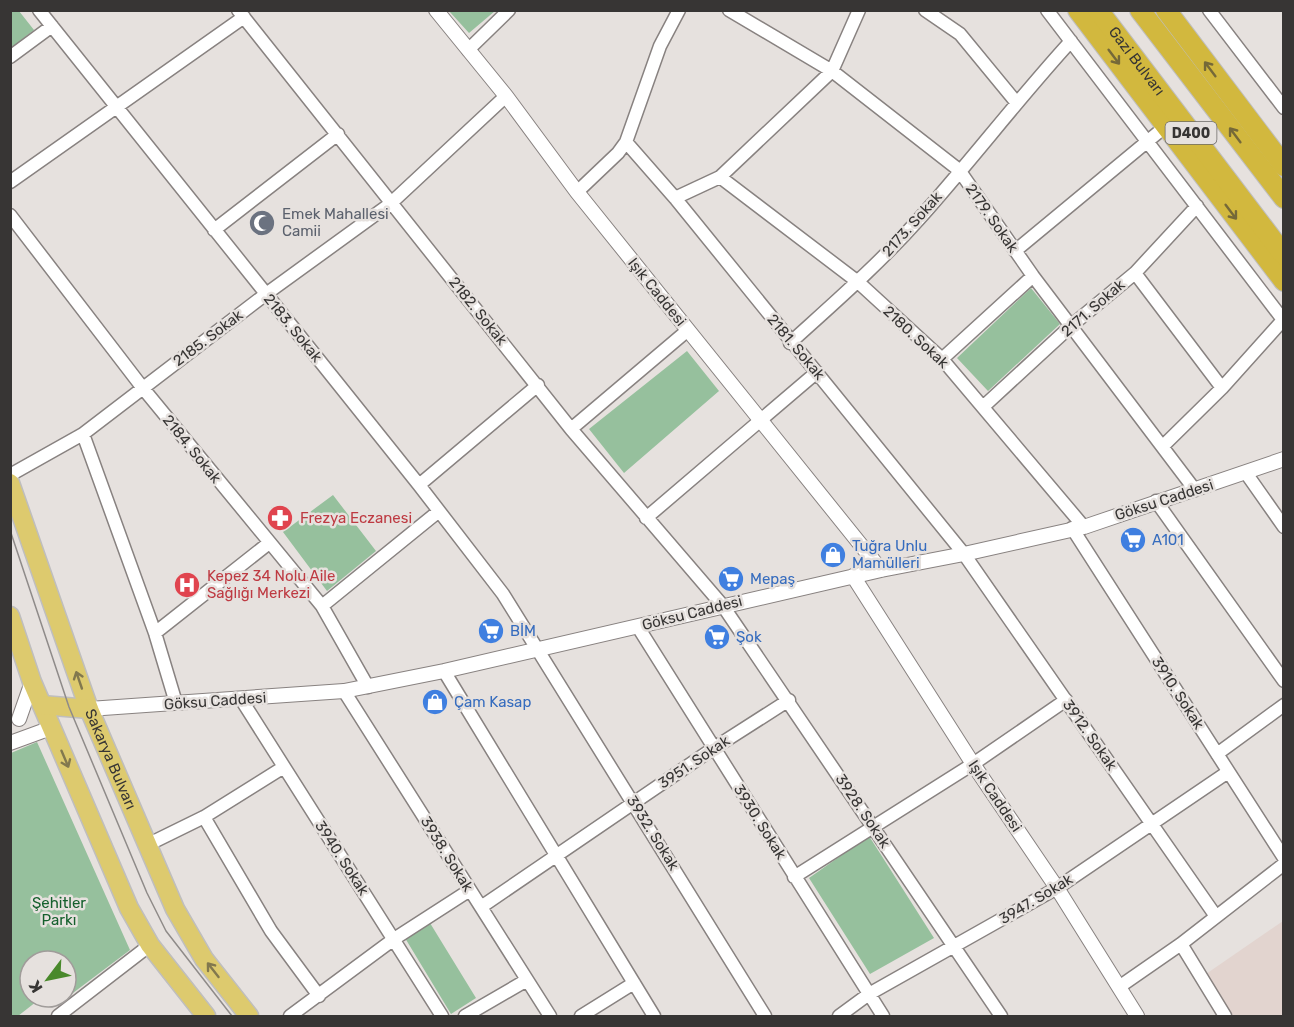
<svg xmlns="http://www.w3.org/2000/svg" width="1294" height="1027" font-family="Rubik,sans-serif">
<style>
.built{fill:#e2d4cf}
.green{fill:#96c09d;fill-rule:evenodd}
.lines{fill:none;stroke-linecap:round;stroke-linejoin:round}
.minor-casing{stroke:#888280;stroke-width:15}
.tertiary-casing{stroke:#888280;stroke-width:16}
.primary-casing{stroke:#bfbebe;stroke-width:21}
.trunk-casing{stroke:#bfbebe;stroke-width:22}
.minor{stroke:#fff;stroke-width:12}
.tertiary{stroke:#fff;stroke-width:14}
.primary{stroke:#ddca6e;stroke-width:18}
.trunk{stroke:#d2b83e;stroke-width:20}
.tram{stroke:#8f8b89;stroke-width:1.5}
.oneway{stroke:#756938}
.oneway2{stroke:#82784e}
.labels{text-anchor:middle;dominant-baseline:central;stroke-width:5;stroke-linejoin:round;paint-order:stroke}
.shield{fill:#e6e1de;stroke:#6c6967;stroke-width:1.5}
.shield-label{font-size:14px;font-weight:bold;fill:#373534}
.street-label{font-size:15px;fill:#373534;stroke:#e6e1de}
.worship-label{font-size:15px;fill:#5b616d;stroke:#e6e1de;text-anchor:start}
.health-label{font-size:15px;fill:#be3a42;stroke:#e6e1de;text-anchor:start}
.shop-label{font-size:15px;fill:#366cbe;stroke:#e6e1de;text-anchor:start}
.park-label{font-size:15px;fill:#15602d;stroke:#e6e1de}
</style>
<rect width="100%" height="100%" fill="#e6e1de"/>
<path class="built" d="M 1283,921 L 1283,1016 L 1233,1016 L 1206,974 Z"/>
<path class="green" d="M 11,10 L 19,11 L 34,30 L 11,48 Z
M 449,11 L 495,11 L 469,33 Z
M 1031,288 L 1060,324 L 988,391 L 957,358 Z
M 687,351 L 719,391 L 624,473 L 589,429 Z
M 333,495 L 376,551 L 327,591 L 283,532 Z
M 37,742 L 130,950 L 57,1005 L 41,998 L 18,1016 L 11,1016 L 11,753 ZM 30,961 L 66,961 L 66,997 L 30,997 Z
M 869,836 L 934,938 L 870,974 L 809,878 Z
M 430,923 L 476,998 L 451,1014 L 405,938 Z"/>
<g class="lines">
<g class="minor-casing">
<path id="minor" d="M 39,10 L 419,485 L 503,594 L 765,1016
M 238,10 L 571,429 L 723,606 L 1001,1016
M 729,10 L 832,71 L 959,170 L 1033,276 L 1195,490
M 925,10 L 960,34 L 1016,102
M 1047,10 L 1284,321
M 1209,10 L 1284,108
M 468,50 L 509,10
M 10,57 L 52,26
M 626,142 L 675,198 L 964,554 L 1215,915
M 720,177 L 858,282 L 942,359 L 1084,527
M 10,182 L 244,17
M 577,192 L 618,153 L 626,142 L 660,46 L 679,10
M 675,198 L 720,177 L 832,71 L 859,10
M 10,215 L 142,387 L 322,606 L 368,687
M 214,230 L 338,134
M 1015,251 L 1166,126
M 1135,273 L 1222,388
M 790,343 C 834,303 879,264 919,219 C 971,161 1018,99 1071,41
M 942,359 L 1033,276
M 984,406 L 1072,325 L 1135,273 L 1197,206
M 571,429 L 688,330
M 83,434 L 155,633 L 176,703
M 1163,446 L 1222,388 L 1283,320
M 1246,473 L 1284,527
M 10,475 L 83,434 L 266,294 L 390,204 L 506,96
M 419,485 L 538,385
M 1156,501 L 1284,681
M 646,518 L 817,372
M 1072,528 L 1284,858
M 322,606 L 439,511
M 638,627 L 883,1016
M 155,633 L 269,543
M 444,671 L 654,1016
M 344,691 L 550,1016
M 241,699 L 442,1016
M 1217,754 L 1284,705
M 204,817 L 271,931 L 319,996
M 147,845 L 204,817 L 284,767
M 794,877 L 973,764 L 1066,700
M 481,907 L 714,748 L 789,700
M 1181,944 L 1225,1016
M 1119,987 L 1181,944 L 1284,864
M 58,1016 L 150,945
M 290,1016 L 394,939 L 470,890
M 465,1016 L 527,980
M 581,1016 L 634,983
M 839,1016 L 869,994 L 1057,888 L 1228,772"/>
</g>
<g class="tertiary-casing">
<path id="tertiary" d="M 436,10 L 506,96 L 577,192 L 881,570
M 853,576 L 973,764 L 1057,888 L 1137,1016
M 89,709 L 344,691 L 444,671 L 881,570 L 964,554 L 1084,527 L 1284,459
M 19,719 L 32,682
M 10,743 L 51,728"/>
</g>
<g class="primary-casing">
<g id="primary">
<path id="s1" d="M 10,483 L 89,709 L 175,909 L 204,959 L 249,1016"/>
<path d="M 10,616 L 32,682 L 129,908 L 150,945 L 206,1016"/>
<path d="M 42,705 L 89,709"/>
</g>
</g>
<g class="trunk-casing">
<g id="trunk">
<path d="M 1078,10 L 1284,281"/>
<path id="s2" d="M 1098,10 L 1284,255"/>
<path d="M 1140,10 L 1284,198"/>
<path d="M 1166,10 L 1284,166"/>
</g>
</g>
<use href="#minor" class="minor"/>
<use href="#tertiary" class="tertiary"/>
<use href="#primary" class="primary"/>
<use href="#trunk" class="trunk"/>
<path class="tram" d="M 10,530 L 69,707 L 147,893 L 166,931 L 232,1016"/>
</g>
<defs><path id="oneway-shaft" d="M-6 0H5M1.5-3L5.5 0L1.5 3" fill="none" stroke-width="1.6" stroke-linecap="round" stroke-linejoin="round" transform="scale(1.5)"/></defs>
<g class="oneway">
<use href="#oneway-shaft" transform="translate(1114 57) rotate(53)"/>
<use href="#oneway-shaft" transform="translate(1210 69) rotate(-127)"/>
<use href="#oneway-shaft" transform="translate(1235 135) rotate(-127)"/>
<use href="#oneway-shaft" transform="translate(1231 212) rotate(53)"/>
</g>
<g class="oneway2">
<use href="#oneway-shaft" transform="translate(79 680) rotate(-109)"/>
<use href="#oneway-shaft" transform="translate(65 759) rotate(67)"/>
<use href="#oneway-shaft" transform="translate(213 970) rotate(-128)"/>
</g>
<defs>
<g id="mosque-disc" transform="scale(1.35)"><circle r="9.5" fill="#6b7280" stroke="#e6e1de"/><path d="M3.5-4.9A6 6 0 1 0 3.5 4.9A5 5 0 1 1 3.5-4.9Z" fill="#fff"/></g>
<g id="pharmacy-disc" transform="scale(1.35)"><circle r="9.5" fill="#e0444e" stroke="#e6e1de"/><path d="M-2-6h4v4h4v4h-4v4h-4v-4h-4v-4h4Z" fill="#fff"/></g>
<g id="supermarket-disc" transform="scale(1.35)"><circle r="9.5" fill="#3f7fe0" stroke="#e6e1de"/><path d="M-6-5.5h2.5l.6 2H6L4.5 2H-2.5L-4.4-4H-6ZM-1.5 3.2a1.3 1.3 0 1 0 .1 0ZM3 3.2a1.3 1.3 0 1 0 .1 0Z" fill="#fff"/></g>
<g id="shop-disc" transform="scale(1.35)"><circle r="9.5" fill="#3f7fe0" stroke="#e6e1de"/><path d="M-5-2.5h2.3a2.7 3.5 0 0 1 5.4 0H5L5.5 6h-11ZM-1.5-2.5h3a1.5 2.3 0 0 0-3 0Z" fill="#fff"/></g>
<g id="hospital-disc" transform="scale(1.35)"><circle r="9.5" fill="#e0444e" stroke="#e6e1de"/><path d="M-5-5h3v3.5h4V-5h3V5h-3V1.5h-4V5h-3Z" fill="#fff"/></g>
</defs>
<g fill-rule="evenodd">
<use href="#mosque-disc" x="262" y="223"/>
<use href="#pharmacy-disc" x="280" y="518"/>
<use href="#supermarket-disc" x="1133" y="540"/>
<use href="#shop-disc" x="833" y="555"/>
<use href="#supermarket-disc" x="731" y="579"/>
<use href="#hospital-disc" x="187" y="585"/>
<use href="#supermarket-disc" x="491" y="631"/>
<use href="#supermarket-disc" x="717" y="637"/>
<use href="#shop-disc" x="435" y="702"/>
</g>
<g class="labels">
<rect class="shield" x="1165.5" y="122" width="51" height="22" rx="4.5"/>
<g class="shield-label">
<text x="1191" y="133">D400</text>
</g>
<g class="street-label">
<text stroke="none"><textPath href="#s2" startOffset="64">Gazi Bulvarı</textPath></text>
<text transform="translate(992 218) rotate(55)">2179. Sokak</text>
<text transform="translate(912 224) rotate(-48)">2173. Sokak</text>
<text transform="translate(657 292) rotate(51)">Işık Caddesi</text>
<text transform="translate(1093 308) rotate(-41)">2171. Sokak</text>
<text transform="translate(478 311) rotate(51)">2182. Sokak</text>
<text transform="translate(293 328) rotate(51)">2183. Sokak</text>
<text transform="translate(916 337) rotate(43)">2180. Sokak</text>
<text transform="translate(208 338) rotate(-37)">2185. Sokak</text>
<text transform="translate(796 347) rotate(50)">2181. Sokak</text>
<text transform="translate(192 449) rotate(51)">2184. Sokak</text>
<text transform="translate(1164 500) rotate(-18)">Göksu Caddesi</text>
<text transform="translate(692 613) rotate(-14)">Göksu Caddesi</text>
<text transform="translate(1178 693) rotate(57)">3910. Sokak</text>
<text transform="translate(215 701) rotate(-4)">Göksu Caddesi</text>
<text transform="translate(1090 735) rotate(55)">3912. Sokak</text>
<text stroke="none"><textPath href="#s1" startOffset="294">Sakarya Bulvarı</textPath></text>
<text transform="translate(694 762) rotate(-34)">3951. Sokak</text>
<text transform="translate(995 796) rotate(56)">Işık Caddesi</text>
<text transform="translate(863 811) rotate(56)">3928. Sokak</text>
<text transform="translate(760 822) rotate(58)">3930. Sokak</text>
<text transform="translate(653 833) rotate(58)">3932. Sokak</text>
<text transform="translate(447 854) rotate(58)">3938. Sokak</text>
<text transform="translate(342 858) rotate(57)">3940. Sokak</text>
<text transform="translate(1036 899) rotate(-31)">3947. Sokak</text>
</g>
<g class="worship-label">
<text x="282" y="214">Emek Mahallesi<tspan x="282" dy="17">Camii</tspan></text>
</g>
<g class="health-label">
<text x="300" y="518">Frezya Eczanesi</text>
<text x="207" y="576">Kepez 34 Nolu Aile<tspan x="207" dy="17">Sağlığı Merkezi</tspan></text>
</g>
<g class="shop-label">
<text x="1152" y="540">A101</text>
<text x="852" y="546">Tuğra Unlu<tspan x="852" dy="17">Mamülleri</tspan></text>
<text x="750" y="579">Mepaş</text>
<text x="510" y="631">BİM</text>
<text x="736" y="637">Şok</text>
<text x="454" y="702">Çam Kasap</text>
</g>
<g class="park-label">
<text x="59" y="903">Şehitler<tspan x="59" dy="17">Parkı</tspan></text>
</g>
</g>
<rect width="1294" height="1027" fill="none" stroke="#373534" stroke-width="24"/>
<g transform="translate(48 979) rotate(238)"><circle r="28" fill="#e6e1de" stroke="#a09c9a" stroke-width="1.5"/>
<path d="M0-4.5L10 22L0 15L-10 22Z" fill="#49892b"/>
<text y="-9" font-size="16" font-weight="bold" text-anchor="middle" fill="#373534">K</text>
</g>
</svg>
